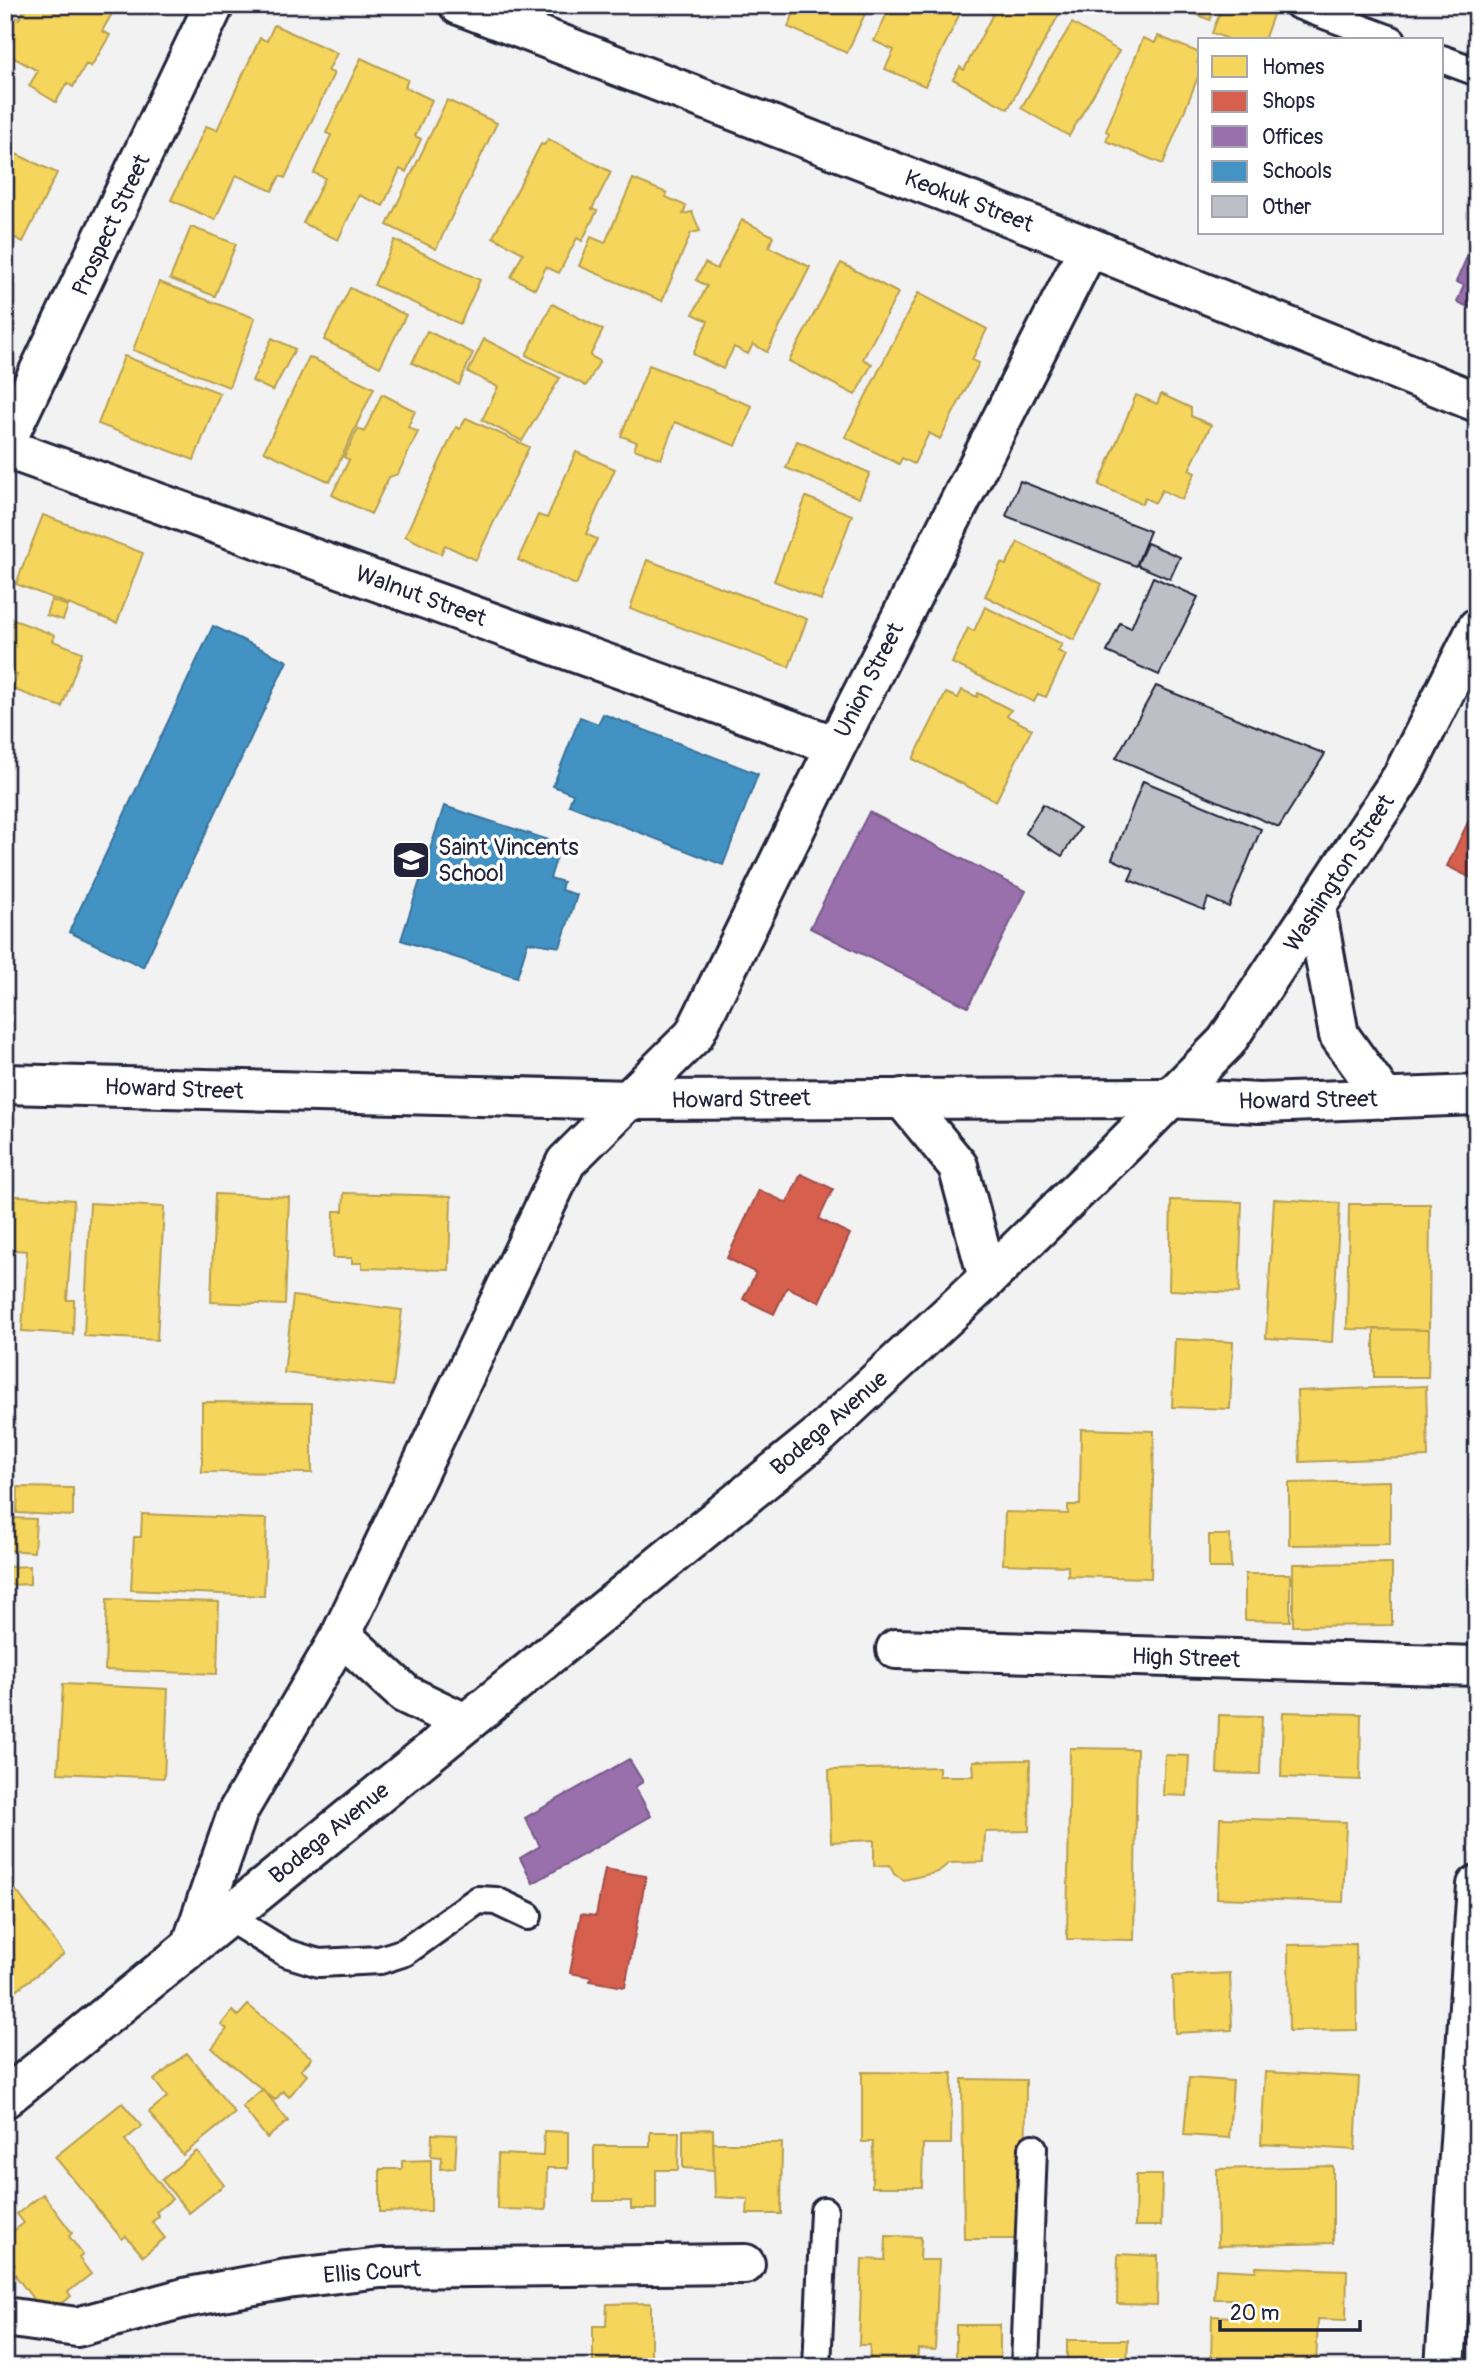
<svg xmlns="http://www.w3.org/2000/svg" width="1482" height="2372" font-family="Pangolin,sans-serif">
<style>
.homes{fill:#f6d55c;stroke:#b69f52;stroke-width:2}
.shops{fill:#d6604d;stroke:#a04d48;stroke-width:2}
.offices{fill:#9970ab;stroke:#755989;stroke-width:2}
.schools{fill:#4393c3;stroke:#39719a;stroke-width:2}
.building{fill:#bebec6;stroke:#22223b;stroke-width:2}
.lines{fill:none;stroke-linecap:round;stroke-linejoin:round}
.service-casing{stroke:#22223b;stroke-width:32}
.minor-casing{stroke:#22223b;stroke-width:44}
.tertiary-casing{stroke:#22223b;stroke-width:44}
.primary-casing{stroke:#22223b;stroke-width:44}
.service{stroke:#fff;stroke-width:26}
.minor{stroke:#fff;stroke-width:38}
.tertiary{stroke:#fff;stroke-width:38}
.primary{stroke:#fff;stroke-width:38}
.labels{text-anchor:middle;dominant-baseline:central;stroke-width:7;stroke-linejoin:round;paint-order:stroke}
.street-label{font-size:23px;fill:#22223b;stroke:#fff}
.poi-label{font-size:23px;fill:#22223b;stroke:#fff;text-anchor:start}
</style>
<rect width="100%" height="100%" fill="#f2f2f3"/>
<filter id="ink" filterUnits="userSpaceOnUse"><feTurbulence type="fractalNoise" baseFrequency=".0143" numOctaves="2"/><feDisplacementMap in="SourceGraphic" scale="14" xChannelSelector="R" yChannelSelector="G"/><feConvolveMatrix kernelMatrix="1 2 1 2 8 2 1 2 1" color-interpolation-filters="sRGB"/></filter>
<g filter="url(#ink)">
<path class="homes" d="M 27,5 L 117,5 L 102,31 L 110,35 L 91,67 L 86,64 L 73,87 L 67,83 L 56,102 L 29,86 L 38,71 L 5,53 L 5,13 L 19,19 Z
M 733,5 L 754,5 L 751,13 Z
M 797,5 L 869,5 L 847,53 L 788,27 Z
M 891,5 L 964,5 L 925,86 L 885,69 L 894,50 L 874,41 Z
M 986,5 L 1064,5 L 1008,109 L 953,79 L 960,67 L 964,70 L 993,14 L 984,9 Z
M 1189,5 L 1215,5 L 1210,20 L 1187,11 Z
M 1223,5 L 1255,5 L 1274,12 L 1264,40 L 1231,40 L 1212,33 Z
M 1072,23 L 1119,51 L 1069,136 L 1021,108 Z
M 274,25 L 337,53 L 328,71 L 334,73 L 285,178 L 280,176 L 272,191 L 236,175 L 215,220 L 171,200 L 206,126 L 217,130 L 260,38 L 267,41 Z
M 1158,36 L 1200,53 L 1197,63 L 1200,64 L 1200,72 L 1163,164 L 1106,141 L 1109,133 L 1106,131 L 1143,38 L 1155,43 Z
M 361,58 L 408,80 L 405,87 L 432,100 L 415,136 L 421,139 L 406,172 L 400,169 L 383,206 L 359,195 L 338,240 L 303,223 L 325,178 L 314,173 L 331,135 L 326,133 Z
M 447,100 L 497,123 L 436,249 L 387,225 Z
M 548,139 L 611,172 L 592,209 L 597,211 L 582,241 L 577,238 L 559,273 L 546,267 L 535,289 L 511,277 L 523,253 L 493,237 L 541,144 L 544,145 Z
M 5,149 L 57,173 L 23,242 L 5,233 Z
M 1477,168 L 1477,195 L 1467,192 Z
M 633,179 L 667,193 L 666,197 L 686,206 L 683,214 L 692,212 L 700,231 L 691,233 L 662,301 L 579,266 L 591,237 L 605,243 Z
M 742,220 L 773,236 L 769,247 L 810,267 L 767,352 L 753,344 L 748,354 L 734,347 L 723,369 L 693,354 L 708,321 L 693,314 L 707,286 L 696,280 L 705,263 L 717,269 Z
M 191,227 L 236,244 L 215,296 L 170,279 Z
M 395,240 L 480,280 L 460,324 L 374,285 Z
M 841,263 L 898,293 L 863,359 L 872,364 L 855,395 L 789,361 Z
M 159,282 L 255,318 L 229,387 L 133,350 Z
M 350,288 L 406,315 L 380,367 L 324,340 Z
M 918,293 L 987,329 L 972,360 L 979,363 L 940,439 L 929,433 L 914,464 L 902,458 L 899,464 L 845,437 Z
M 552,304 L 603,330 L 590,356 L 600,361 L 586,386 L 526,355 Z
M 427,331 L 473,353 L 459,385 L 412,363 Z
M 272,338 L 295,349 L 273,391 L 252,381 Z
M 484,339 L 560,378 L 522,441 L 482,420 L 498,387 L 468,372 Z
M 124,356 L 220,393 L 194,460 L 98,424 Z
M 309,357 L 374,388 L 330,482 L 264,451 Z
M 649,365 L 752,406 L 736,446 L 675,422 L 661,459 L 634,449 L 637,442 L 621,436 Z
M 382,394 L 415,411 L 408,427 L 418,432 L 398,474 L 389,477 L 371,514 L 332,495 L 349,460 L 344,457 L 358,428 L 364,432 Z
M 1161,394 L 1191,408 L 1191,416 L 1211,425 L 1189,470 L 1195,473 L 1182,500 L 1162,490 L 1155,503 L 1145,498 L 1142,504 L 1099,485 L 1136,395 L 1157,404 Z
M 466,418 L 529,447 L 476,560 L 445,545 L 441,554 L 405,536 L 456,427 L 460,429 Z
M 797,441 L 870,473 L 859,498 L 786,468 Z
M 576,452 L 615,469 L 586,534 L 597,539 L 576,585 L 518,560 L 538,515 L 547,518 Z
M 806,497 L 852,515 L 821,600 L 774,581 Z
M 43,515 L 143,553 L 117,623 L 16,584 Z
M 1018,542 L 1102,584 L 1074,640 L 985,596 L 1001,563 L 1006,565 Z
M 647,560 L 807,619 L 789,667 L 630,609 Z
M 51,600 L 68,606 L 63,620 L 46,615 Z
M 985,607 L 1062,644 L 1058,651 L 1066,655 L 1046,697 L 1038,694 L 1034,702 L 952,663 L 968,628 L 974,631 Z
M 11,619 L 55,635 L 53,641 L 82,652 L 62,707 L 12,689 L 17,675 L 5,671 L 5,627 L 8,628 Z
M 962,690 L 977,697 L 978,693 L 1011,710 L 1007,716 L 1032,729 L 996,801 L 913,759 L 946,693 L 958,698 Z
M 344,1193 L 451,1196 L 449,1270 L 362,1268 L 362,1263 L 352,1263 L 352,1258 L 333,1258 L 334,1211 L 343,1211 Z
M 215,1194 L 289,1197 L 285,1305 L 211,1302 Z
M 6,1195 L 74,1200 L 67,1300 L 74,1300 L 73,1334 L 22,1331 L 27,1251 L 5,1249 Z
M 1274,1199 L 1340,1203 L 1332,1342 L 1266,1338 Z
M 1171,1200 L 1242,1202 L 1239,1293 L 1169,1290 Z
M 90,1203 L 164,1207 L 157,1340 L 84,1336 Z
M 1349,1204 L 1430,1204 L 1429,1330 L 1347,1329 Z
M 293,1296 L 402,1310 L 393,1386 L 284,1373 Z
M 1374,1329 L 1429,1330 L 1428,1377 L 1374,1377 Z
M 1175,1339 L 1233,1342 L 1230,1409 L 1172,1407 Z
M 1426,1386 L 1428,1457 L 1300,1462 L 1297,1391 Z
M 202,1402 L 312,1403 L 312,1473 L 202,1472 Z
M 1081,1429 L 1154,1431 L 1151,1578 L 1068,1576 L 1068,1566 L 1003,1564 L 1005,1512 L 1068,1514 L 1068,1505 L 1080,1505 Z
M 5,1481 L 15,1482 L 12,1518 L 36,1519 L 34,1552 L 5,1550 Z
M 1390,1481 L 1390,1544 L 1289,1545 L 1289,1483 Z
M 18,1487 L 73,1488 L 73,1516 L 17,1513 Z
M 142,1514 L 267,1519 L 264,1596 L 131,1590 L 134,1537 L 141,1537 Z
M 1209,1535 L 1230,1535 L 1231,1568 L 1209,1568 Z
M 1392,1563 L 1392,1625 L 1293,1626 L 1293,1564 Z
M 30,1566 L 30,1584 L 9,1585 L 9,1567 Z
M 1245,1574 L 1290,1574 L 1290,1621 L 1245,1620 Z
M 107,1599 L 219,1602 L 217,1674 L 105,1670 Z
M 63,1684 L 168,1689 L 164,1778 L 58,1773 Z
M 1283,1712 L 1361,1714 L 1360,1780 L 1281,1777 Z
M 1219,1715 L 1262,1716 L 1260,1774 L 1217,1773 Z
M 1070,1748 L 1137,1749 L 1134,1940 L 1067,1939 Z
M 1165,1755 L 1189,1756 L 1187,1796 L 1163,1795 Z
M 1030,1760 L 1029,1831 L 985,1832 L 984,1862 L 949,1863 L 938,1872 L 904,1880 L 894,1874 L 890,1865 L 874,1866 L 874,1840 L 831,1842 L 829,1770 L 939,1767 L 939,1776 L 974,1776 L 973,1761 Z
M 1220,1818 L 1346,1822 L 1343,1902 L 1217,1898 Z
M 15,1889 L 64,1954 L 11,1994 L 5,1986 L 5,1896 Z
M 1356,1944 L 1357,2030 L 1289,2031 L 1288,1945 Z
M 1230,1973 L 1232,2030 L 1175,2033 L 1173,1976 Z
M 248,2005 L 312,2058 L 301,2070 L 307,2075 L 289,2097 L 283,2091 L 275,2100 L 212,2048 L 227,2029 L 221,2025 L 232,2011 L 238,2016 Z
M 187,2053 L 235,2113 L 183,2155 L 149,2112 L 167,2097 L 154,2080 Z
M 862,2072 L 952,2073 L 951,2144 L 923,2144 L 922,2187 L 872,2187 L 873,2142 L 862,2142 Z
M 1265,2072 L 1359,2077 L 1355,2150 L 1261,2144 Z
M 1189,2078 L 1233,2081 L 1229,2138 L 1184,2135 Z
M 962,2079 L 1026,2080 L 1025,2239 L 964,2239 Z
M 263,2089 L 288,2121 L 267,2138 L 242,2106 Z
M 122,2103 L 142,2126 L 125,2140 L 172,2199 L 156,2212 L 159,2216 L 152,2222 L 165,2238 L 143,2256 L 126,2236 L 122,2239 L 55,2157 Z
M 713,2129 L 714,2170 L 683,2168 L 683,2130 Z
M 544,2131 L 568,2132 L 568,2168 L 547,2168 L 546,2210 L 497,2209 L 498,2154 L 543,2156 Z
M 650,2132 L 679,2132 L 678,2170 L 656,2170 L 656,2209 L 631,2209 L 631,2201 L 594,2201 L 594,2146 L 650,2146 Z
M 432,2134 L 457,2135 L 455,2168 L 441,2169 L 442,2157 L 431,2156 Z
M 713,2143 L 782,2143 L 781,2214 L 747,2214 L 748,2199 L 715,2197 Z
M 197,2151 L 224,2185 L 189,2213 L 162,2180 Z
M 431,2160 L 431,2211 L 380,2212 L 380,2169 L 402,2169 L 402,2161 Z
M 1333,2166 L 1333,2243 L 1218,2246 L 1217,2169 Z
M 1136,2175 L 1162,2175 L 1161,2226 L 1135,2226 Z
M 43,2194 L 72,2233 L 69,2236 L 83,2255 L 79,2258 L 91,2274 L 68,2292 L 71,2296 L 45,2315 L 10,2268 L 15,2265 L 5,2251 L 5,2237 L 24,2223 L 17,2214 Z
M 886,2236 L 921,2237 L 920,2260 L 939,2260 L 935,2350 L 918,2349 L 917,2367 L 869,2367 L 870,2345 L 859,2345 L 862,2259 L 885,2260 Z
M 1118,2254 L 1158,2256 L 1157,2305 L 1117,2304 Z
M 1256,2267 L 1347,2270 L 1346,2320 L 1318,2319 L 1316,2367 L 1211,2364 L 1212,2316 L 1236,2317 L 1236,2299 L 1214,2299 L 1216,2269 L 1256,2271 Z
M 651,2303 L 651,2367 L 593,2367 L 593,2326 L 606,2326 L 607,2304 Z
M 956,2325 L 1000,2325 L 1000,2367 L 956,2367 Z
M 1067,2340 L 1128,2340 L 1127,2367 L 1067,2367 Z"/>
<path class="shops" d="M 1468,822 L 1477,826 L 1477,881 L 1447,866 Z
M 801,1174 L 833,1189 L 819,1219 L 850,1234 L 819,1302 L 787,1287 L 774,1314 L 743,1299 L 756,1273 L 727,1258 L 759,1190 L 787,1203 Z
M 605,1869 L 646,1876 L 625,1987 L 590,1981 L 591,1977 L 570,1973 L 581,1914 L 596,1916 Z"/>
<path class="offices" d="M 1476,236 L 1477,236 L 1477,311 L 1457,302 L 1464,285 L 1456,282 Z
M 869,812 L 1026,891 L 968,1007 L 810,928 Z
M 629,1759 L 643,1782 L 635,1787 L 651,1816 L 533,1883 L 520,1858 L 540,1846 L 525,1818 Z"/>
<path class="schools" d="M 213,626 L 287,661 L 143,967 L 69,932 Z
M 603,714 L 758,774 L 723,865 L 569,805 L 573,794 L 553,786 L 580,717 L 598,724 Z
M 444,806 L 561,844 L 550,878 L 563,882 L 561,890 L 577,895 L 560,947 L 528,942 L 517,977 L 401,940 Z"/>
<path class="building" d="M 1020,481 L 1150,531 L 1136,566 L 1006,516 Z
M 1147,543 L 1180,557 L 1170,579 L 1137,565 Z
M 1153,577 L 1198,597 L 1159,675 L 1107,652 L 1120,623 L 1131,628 Z
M 1156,686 L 1325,754 L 1279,827 L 1116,758 Z
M 1143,781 L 1261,829 L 1229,907 L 1208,898 L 1204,910 L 1129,880 L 1134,869 L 1112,859 Z
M 1043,804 L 1080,828 L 1062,856 L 1025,833 Z"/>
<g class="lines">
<g class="service-casing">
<path id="service" d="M 1298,5 L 1392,40
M 1442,59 L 1477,72
M 226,1916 L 286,1953 L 319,1963 L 380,1960 L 405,1952 L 478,1900 L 496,1901 L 528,1916
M 817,2367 L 824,2211
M 1025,2367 L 1033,2148"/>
</g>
<g class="minor-casing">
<path id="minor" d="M 5,443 L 214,5
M 5,448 L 836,746
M 5,1084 L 632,1100 L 1170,1098
M 341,1635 L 405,1694 L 465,1723
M 896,1649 L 1477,1666
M 192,1944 L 238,1811 L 341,1635 L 566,1162 L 694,1035 L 836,746 L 1089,247
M 5,2317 L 77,2327 L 184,2298 L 287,2279 L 381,2268 L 745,2264
M 1445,2367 L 1477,1885"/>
</g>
<g class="tertiary-casing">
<path id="tertiary" d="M 459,5 L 1089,247 L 1477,402
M 1170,1098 L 1259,1103 L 1477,1095"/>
</g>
<g class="primary-casing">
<path id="primary" d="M 1316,908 L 1339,1035 L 1385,1099
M 902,1098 L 958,1166 L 988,1278
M 5,2098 L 816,1438 L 988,1278 L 1115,1154 L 1226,1042 L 1402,777 L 1477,628"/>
</g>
<use href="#service" class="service"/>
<use href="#minor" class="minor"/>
<use href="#tertiary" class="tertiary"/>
<use href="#primary" class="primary"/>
</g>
</g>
<defs>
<g id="school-square" transform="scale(2.0125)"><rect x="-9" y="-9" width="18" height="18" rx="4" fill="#22223b" stroke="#fff"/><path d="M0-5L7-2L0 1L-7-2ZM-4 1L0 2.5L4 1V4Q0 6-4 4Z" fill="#fff"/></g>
</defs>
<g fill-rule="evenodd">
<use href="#school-square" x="411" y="860"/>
</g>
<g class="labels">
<g class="street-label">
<text transform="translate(969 201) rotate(21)">Keokuk Street</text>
<text transform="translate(111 225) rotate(-65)">Prospect Street</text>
<text transform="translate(421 596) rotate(20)">Walnut Street</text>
<text transform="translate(869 680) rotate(-63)">Union Street</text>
<text transform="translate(1339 873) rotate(-57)">Washington Street</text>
<text transform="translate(174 1089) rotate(2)">Howard Street</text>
<text transform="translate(741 1099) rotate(-1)">Howard Street</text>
<text transform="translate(1308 1100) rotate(-1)">Howard Street</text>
<text transform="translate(829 1423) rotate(-41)">Bodega Avenue</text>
<text transform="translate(1186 1658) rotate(2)">High Street</text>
<text transform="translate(329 1833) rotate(-39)">Bodega Avenue</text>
<text transform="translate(372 2272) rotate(-4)">Ellis Court</text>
</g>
<g class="poi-label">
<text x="438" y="847">Saint Vincents<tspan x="438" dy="26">School</tspan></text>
</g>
</g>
<rect width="1482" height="2372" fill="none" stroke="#fff" stroke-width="28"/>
<rect x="14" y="14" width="1454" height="2344" fill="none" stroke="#22223b" stroke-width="2.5" filter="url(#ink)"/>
<rect x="1198" y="38" width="245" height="196" fill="#ffffff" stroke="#a7a7b1" stroke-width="2"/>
<rect x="1212" y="56" width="35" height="21" fill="#f6d55c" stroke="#a7a7b1" stroke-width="2"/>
<text x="1262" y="74" font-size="21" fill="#22223b">Homes</text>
<rect x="1212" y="91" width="35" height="21" fill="#d6604d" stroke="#a7a7b1" stroke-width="2"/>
<text x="1262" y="108" font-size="21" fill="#22223b">Shops</text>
<rect x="1212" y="126" width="35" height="21" fill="#9970ab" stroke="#a7a7b1" stroke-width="2"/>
<text x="1262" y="144" font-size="21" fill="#22223b">Offices</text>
<rect x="1212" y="161" width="35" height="21" fill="#4393c3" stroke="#a7a7b1" stroke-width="2"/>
<text x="1262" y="178" font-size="21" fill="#22223b">Schools</text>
<rect x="1212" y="196" width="35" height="21" fill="#bebec6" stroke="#a7a7b1" stroke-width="2"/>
<text x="1262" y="214" font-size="21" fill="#22223b">Other</text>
<path d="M1220 2320v10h140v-10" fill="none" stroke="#22223b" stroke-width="3.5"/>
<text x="1230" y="2320" font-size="21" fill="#22223b" stroke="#ffffff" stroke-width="5" paint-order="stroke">20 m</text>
</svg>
